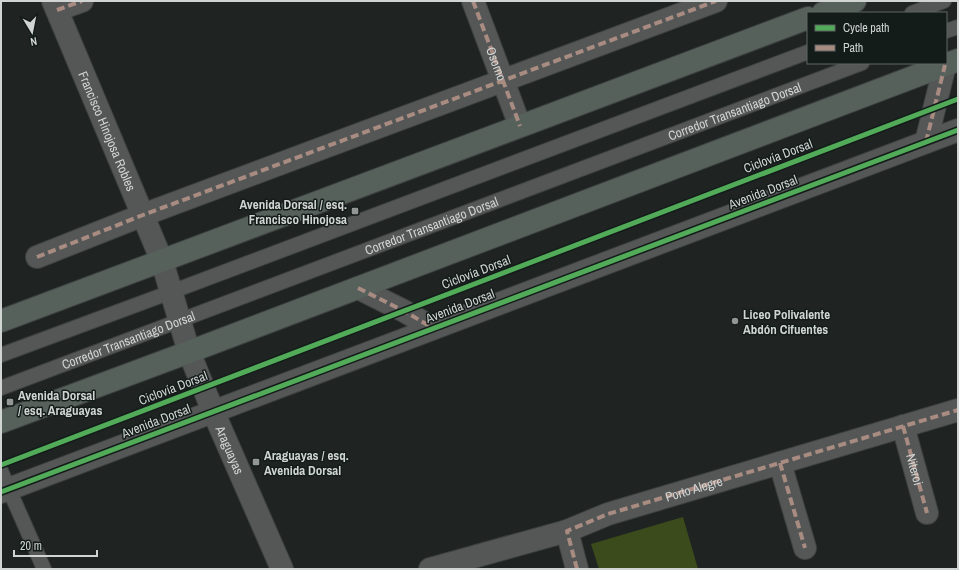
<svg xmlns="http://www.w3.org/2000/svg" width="959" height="570" font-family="'Archivo Narrow',sans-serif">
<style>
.green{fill:#3b4b1c}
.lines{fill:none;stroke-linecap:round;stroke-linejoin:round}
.lane-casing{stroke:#3d4140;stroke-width:16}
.street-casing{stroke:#3d4140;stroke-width:24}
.primary-casing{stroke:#3d4140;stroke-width:24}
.lane{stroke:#555757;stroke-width:14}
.street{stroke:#555757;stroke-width:22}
.primary{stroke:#57615c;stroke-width:22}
.quiet{stroke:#a88b81;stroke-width:4;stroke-dasharray:8 4;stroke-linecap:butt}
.cycleway-casing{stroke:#141c1a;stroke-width:8}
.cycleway{stroke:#51ab58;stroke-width:5}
.poi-dot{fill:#929796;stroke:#141c1a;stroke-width:1.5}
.labels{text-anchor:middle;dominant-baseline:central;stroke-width:3;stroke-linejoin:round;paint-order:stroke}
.street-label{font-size:13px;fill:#d0d5d4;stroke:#141c1a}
.poi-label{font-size:13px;font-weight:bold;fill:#d0d5d4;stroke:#141c1a;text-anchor:start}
</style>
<rect width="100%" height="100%" fill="#1f2423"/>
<path class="green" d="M 683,517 L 698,569 L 599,569 L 591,544 Z"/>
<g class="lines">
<g class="lane-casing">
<g id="lane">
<path d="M 912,13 L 944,1"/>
<path d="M 946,31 L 958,27"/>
<path d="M 1,355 L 171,292 L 808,52"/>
<path id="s1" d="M 1,388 L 862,63"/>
<path d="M 1,471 L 44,569"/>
</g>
</g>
<g class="street-casing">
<g id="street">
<path id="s2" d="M 53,1 L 162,261 L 189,352 L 213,411 L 282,569"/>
<path id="s3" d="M 473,1 L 520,126"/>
<path d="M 57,10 L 82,1"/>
<path d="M 926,142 L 945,65"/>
<path d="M 37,257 L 143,215 L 716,1"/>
<path d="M 358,288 L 404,311 L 433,328"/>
<path id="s4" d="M 903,426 L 927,513"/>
<path d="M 780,463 L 805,548"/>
<path d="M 1,492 L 958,130"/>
<path d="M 567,531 L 577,569"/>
<path id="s5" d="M 430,569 L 567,531 L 608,514 L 958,410"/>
</g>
</g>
<g class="primary-casing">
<path id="primary" d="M 823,13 L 855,1
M 1,321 C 270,221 539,119 808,18
M 1,422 L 189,352 L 958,60"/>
</g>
<use href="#lane" class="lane"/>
<use href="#street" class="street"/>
<use href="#primary" class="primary"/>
<path class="quiet" d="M 473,1 L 520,126
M 57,10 L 82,1
M 926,142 L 945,65
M 37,257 L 143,215 L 716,1
M 358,288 L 404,311 L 433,328
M 903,426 L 927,513
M 780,463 L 805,548
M 577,569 L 567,531 L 608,514 L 958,410"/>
<g class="cycleway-casing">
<path id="cycleway" d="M 1,465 L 958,99
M 1,492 L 958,130"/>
</g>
<use href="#cycleway" class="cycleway"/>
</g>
<g class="poi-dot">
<rect x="351" y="207" width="8" height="8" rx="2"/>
<circle cx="735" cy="321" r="4"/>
<rect x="6" y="398" width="8" height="8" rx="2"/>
<rect x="252" y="458" width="8" height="8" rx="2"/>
</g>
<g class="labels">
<g class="street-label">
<text stroke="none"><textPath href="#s3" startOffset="67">Osorno</textPath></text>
<text stroke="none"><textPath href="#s1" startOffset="784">Corredor Transantiago Dorsal</textPath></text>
<text stroke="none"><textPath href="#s2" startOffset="141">Francisco Hinojosa Robles</textPath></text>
<text transform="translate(778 156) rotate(-21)">Ciclovía Dorsal</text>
<text transform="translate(763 192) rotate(-21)">Avenida Dorsal</text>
<text stroke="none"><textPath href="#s1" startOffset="460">Corredor Transantiago Dorsal</textPath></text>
<text transform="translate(476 272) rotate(-21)">Ciclovía Dorsal</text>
<text transform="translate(460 306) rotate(-21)">Avenida Dorsal</text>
<text stroke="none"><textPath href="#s1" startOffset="136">Corredor Transantiago Dorsal</textPath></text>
<text transform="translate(173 388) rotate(-21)">Ciclovía Dorsal</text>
<text transform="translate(156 421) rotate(-21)">Avenida Dorsal</text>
<text stroke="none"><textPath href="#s2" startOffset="483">Araguayas</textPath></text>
<text stroke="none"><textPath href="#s4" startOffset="45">Niteroi</textPath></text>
<text stroke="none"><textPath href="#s5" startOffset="276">Porto Alegre</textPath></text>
</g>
<g class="poi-label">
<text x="347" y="204" text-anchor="end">Avenida Dorsal / esq.<tspan x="347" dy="15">Francisco Hinojosa</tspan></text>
<text x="743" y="314">Liceo Polivalente<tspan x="743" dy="15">Abdón Cifuentes</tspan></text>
<text x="18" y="395">Avenida Dorsal<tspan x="18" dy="15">/ esq. Araguayas</tspan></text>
<text x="264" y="455">Araguayas / esq.<tspan x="264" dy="15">Avenida Dorsal</tspan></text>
</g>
</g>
<rect width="959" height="570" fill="none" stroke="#d0d5d4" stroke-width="4"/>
<rect x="807" y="12" width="140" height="52" fill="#141c1a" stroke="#5f6664"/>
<rect x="815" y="25" width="20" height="6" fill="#51ab58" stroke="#5f6664"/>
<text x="843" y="32" font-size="12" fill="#d0d5d4">Cycle path</text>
<rect x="815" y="45" width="20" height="6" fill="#a88b81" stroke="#5f6664"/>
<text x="843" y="52" font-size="12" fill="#d0d5d4">Path</text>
<g transform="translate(32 32) rotate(170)" stroke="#141c1a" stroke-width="3" paint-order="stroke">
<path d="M0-3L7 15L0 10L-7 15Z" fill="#d0d5d4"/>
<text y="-6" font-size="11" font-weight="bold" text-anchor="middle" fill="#d0d5d4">N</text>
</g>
<path d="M14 550v6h83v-6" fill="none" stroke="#d0d5d4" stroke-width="2"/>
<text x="20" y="550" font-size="12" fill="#d0d5d4" stroke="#141c1a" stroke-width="3" paint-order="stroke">20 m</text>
</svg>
